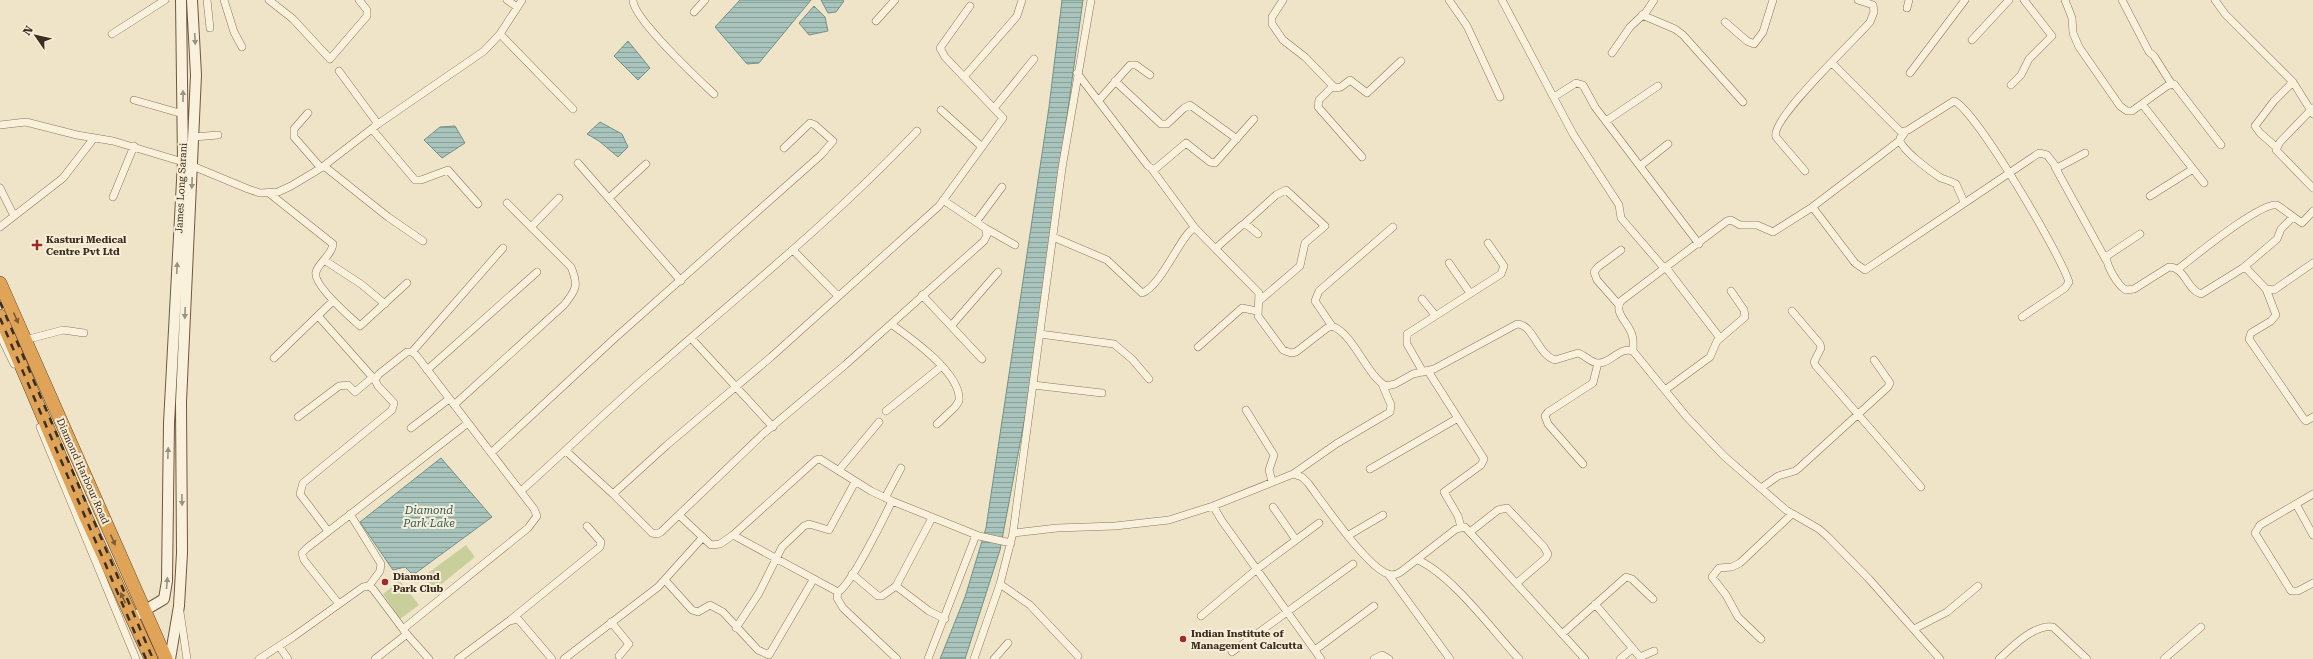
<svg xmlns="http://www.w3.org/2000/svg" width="2313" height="659" font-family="'Roboto Serif',serif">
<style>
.green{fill:#c9cf9b}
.water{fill:url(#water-rules);stroke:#6f938a}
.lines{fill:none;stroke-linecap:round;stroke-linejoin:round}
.street-casing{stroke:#8d765c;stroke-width:8}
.secondary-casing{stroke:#6f573f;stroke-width:12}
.highway-casing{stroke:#5b4430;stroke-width:14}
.street{stroke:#faf1dc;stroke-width:7}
.secondary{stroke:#faf1dc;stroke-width:10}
.highway{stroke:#e0a458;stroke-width:13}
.rail{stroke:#3d2e20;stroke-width:2.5;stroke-dasharray:7 7;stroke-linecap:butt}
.oneway{fill:#9c907e}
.oneway2{fill:#7e5d36}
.poi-dot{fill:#9e2a2b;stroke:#f7eed8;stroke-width:1.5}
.labels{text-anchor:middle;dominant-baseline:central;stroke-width:4;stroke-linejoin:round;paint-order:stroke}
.street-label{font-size:10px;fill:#3d2e20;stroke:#f7eed8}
.poi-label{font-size:10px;font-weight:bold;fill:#3d2e20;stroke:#f7eed8;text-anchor:start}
.water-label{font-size:11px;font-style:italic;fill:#2f5d5a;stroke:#f7eed8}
</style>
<defs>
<pattern id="water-rules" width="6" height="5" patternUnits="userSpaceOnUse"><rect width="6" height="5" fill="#a9c4bc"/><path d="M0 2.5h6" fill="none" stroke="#8ba098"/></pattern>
</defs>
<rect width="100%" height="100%" fill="#f0e4c8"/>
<path class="green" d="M 466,545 L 475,557 L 434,590 L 424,576 Z
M 400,581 L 419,605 L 400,619 L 383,594 Z"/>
<path class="water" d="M 740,0 L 811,0 L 759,63 L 747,64 L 715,27 Z
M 821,0 L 842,0 L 844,1 L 836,12 L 828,13 Z
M 1062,0 L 1083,0 L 1028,401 L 1000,550 L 965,659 L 940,659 L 965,597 L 986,528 L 1049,107 Z
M 814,6 L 825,17 L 828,31 L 809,35 L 799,23 Z
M 628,41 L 650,68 L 638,80 L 614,56 Z
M 600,122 L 622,134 L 628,147 L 618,157 L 599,141 L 587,134 Z
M 455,126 L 465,143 L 442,158 L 424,140 L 440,127 Z
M 441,458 L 492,517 L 413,575 L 405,567 L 393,570 L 360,522 Z"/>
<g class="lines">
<g class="street-casing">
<path id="street" d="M 207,0 L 210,28
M 224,0 L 234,32 L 242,47
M 269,0 L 293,19 L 330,59 L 367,16 L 367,10 L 359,0
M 507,0 L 517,7
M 633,0 C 632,17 699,80 714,94
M 1283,0 L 1272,17 L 1272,24 L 1283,40 L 1305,57 L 1335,88 L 1341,87 L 1350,80 L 1367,93 L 1401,61
M 1449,0 L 1467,26 L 1500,97
M 1502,0 L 1573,134 L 1619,205 L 1621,218 L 1664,268 L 1667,269 L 1720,338
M 2065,0 L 2072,18 L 2073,33 L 2079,47 L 2120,106 L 2127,111 L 2132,111 L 2167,86 L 2174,84 L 2221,145
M 2122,0 L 2149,52 L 2154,56 L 2171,83
M 2215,0 L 2225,14 L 2293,82 L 2313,114
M 1907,8 L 1909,0
M 694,12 L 705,0
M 1642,15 L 1675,29 L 1683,35 L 1743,102
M 876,21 L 895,0
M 1725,22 L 1747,41 L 1754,44 L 1763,32 L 1773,0
M 112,34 L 165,0
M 500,34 L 573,109
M 1972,40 L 2009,0
M 1612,53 L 1630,27 L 1646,12 L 1654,0
M 1832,63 L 1901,132 L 1908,130 L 1954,101 C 1976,110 2060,254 2069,282 L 2065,288 L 2022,317
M 339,71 L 378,124
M 1077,73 L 1148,166 L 1154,170 L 1186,143 L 1210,162 L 1215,163 L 1254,119
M 1910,73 L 1965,0
M 964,77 L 945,57 L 940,48 L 970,6
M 1115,81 L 1161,124 L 1167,124 L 1184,108 L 1190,105 L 1237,139
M 2011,85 L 2021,75 L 2029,59 L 2052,36 L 2024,0
M 1332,87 L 1319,100 L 1318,107 L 1362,157
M 1554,97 L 1576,83 L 1583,85 L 1595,107 L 1699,244
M 134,100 L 183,114
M 1099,100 L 1130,65 L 1136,65 L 1150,75
M 2142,104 L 2204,183
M 995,107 L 1034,59
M 2313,108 L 2280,142 L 2276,150 L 2313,188
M 941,110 L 982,147
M 308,113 L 294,129 L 294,137 L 321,168
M 1606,121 L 1658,86
M 0,125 L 26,122 L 77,135 L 113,141 L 183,162 L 248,189 L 260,193 L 278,192 L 291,186 L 321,168 L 378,124 L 484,51 L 500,34 L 522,0
M 372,129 L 415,180 L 421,180 L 448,170 L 478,204
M 194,137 L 218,135
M 1900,138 C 1897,147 1933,173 1941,178 C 1946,180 1951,181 1956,184 L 1964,202
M 2276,147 L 2260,133 L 2255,126 L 2274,101 L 2293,82
M 578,163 L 681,281
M 324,166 L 388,217 L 423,241
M 1640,166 L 1668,144
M 2055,167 L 2106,260
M 1151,168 L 1195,228
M 1805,171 L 1776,137 C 1769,120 1856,39 1870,22 L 1874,12 L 1873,5 L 1858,0
M 0,188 L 14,216
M 269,193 L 333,244 C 332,255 319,262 316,272 C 312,284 351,318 360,326 L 407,283
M 2150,196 L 2193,169
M 113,197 L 134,146
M 609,198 L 646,164
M 1811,208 L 1899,141 L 1905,132
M 976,222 L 1002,187
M 1244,224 L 1276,195 L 1286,190 L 1325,226 L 1305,243 L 1300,266 L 1259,301
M 0,227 L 63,178 L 94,138
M 531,227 L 559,198
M 985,228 L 1015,245
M 2140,234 L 2107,256 C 2105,264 2118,286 2126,290 L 2134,289 L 2169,267 C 2185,267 2187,290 2201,294 L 2243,268 L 2247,269 L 2266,289 L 2274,290 L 2313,263
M 1053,237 L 1107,260 L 1142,293 C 1162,286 1183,230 1195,228 L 1259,293 L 1258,316 L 1283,350 L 1291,353 L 1296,352 L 1327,328 L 1332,326 C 1354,334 1366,375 1386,386 L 1395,384 L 1413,374 L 1434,369 L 1517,324 C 1533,324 1538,355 1555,360 L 1578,353 C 1585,355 1591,363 1598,363 C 1611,364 1619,346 1633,351 L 1686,416 L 1724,456 L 1786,510 L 1819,529 L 1828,537 L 1869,579 L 1940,659
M 1216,248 L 1242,225 L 1247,225 L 1258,234
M 793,250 L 838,296
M 324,260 L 361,284 L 385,304
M 1449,263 L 1470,293
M 2243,268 L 2277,239 L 2281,229 L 2292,218
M 2178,269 C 2194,257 2260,202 2277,205 L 2302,223 L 2313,211
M 2266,289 L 2276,315 L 2271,321 L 2251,333 L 2249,339 L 2304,419 L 2306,421 L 2313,417
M 922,295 L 982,359
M 1422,299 L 1435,315
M 1619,305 L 1597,280 L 1594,272 L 1598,267 L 1621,250
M 1792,311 L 1820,344 L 1821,348 L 1814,362 L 1816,366 L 1921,487
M 319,317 L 375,380
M 891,324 C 911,338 962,374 959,401 L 955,407 L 937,424
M 951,326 L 998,272
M 1332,326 L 1315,301 L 1319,291 L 1393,227
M 1040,334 L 1114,344 L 1132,359 L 1149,379
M 0,335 L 14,364
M 691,338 L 773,427
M 25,340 L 63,330 L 84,333
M 1198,347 L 1242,308 L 1257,311
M 1633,351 C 1633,346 1634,340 1632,335 C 1629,323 1613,313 1621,301 L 1727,221 L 1731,220 L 1740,225 L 1757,225 L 1773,232 L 1811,208 L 1814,209 L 1855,263 L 1865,270 L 2039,153 L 2047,155 L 2057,168 L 2085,153
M 412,352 L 503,248
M 274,358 L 333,301
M 427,370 L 537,272
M 1428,371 L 1484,459 L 1481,465 L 1444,492 L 1458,516 L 1461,527
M 1423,372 L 1407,344 L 1407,334 L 1501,274 L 1504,266 L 1488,243
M 1033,385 L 1102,393
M 1665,390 L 1710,357 L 1717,341 L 1745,317 L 1744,310 L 1731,291
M 454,405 L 564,305 C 576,290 579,286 571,267 L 507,203
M 1246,410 L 1274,455 L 1269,470 L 1272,481
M 886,411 L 942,366
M 298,417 L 339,386 L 348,385 L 355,392 L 373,377
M 40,427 L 136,659
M 411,428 L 449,399
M 566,451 L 613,494 L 667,445 L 771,357 L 939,206 L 1003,118 L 964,77 L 1017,16 L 1022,0
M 491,453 L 615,338 L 821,155 L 833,141 L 815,125 L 810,123 L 784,148
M 1583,464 L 1548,424 L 1545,416 L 1548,412 L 1593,383 L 1598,363
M 1370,469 L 1458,418
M 839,470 L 879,422
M 1293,474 L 1336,444 L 1390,412 L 1391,405 L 1382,384
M 1761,488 L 1778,476 L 1795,471 L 1799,468 L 1888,387 L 1890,383 L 1888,380 L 1874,360
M 521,491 C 566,451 609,408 655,369 C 744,291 836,217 917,131
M 613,494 L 652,533 L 657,534 L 661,532 L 763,434 L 845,365 L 984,241 L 987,235 L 985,228 L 943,200
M 2313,494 L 2260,525 L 2255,533 L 2291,591 L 2298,591 L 2313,583
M 885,498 L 901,468
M 2296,504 L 2313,535
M 1213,506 L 1222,521 L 1321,659
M 1273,507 L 1296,540
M 350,514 L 381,564 L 380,571 L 369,586
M 679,515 L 711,545 L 720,544 L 733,535 L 838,592 C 851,585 884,518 892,501
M 1470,532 L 1498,510 L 1507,508 L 1544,547 L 1548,554 L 1546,558 L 1517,583
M 1013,533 L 1057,528 L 1115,526 L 1169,520 L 1213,506 L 1293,474 L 1302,477 L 1308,483 C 1323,503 1367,567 1388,574 C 1393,576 1398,574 1402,571 L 1456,529 L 1465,527 L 1585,659
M 733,535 L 816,460 L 820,459 L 871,491 L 892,501 L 979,536 L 1011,543
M 1349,535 L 1383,515
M 1418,560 C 1453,576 1492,630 1519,659
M 852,574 L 878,596 L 882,596 L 896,586 L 929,611 L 945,619
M 1388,574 L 1450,659
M 665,580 L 692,610 L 698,612 L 710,605 L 723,612 L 758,650 L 769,655 L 813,580
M 1000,584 L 1030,605 L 1078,656
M 896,586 L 932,518
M 838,592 L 837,598 L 843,608 L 897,659
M 339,604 L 304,560 L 302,553 L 307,548 L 468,423
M 1595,604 L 1640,657 L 1654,651
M 180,612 L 187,659
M 1201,616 L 1257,569 L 1319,523
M 509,621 L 600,547 L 601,542 L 587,526
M 611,622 L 629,644 L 619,656
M 736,628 L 759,593 L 782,547 L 804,526 L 809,524 L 829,530 L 855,482
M 1914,629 L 1947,612 L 1978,586
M 404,631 L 429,659
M 1562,634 L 1626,577 L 1632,579 L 1653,599
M 1761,639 L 1738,617 L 1726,595 L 1712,577 L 1719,568 L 1732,567 L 1740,563 L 1792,514
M 279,646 L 288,659
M 1315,650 L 1374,606
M 1232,652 L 1353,564
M 259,659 L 293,637 L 363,587 L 369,586 L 373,589 L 403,629 L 528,528 L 537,516 L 534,509 L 416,355 L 412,352 L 407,352 L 379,374 L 375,380 L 378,386 L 394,403 L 392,410 L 303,483 L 300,494 L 328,531
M 375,659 L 407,634
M 458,659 L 509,621 L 518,619 L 552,659
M 564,659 L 658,587 L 703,537
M 928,659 L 976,535
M 974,659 L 1000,584 L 1013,533 L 1062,168 L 1091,0
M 994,659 L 1008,643
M 1374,659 L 1382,655 L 1389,659
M 1620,659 L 1632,649
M 1999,659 C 2012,647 2034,624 2053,627 L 2087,659
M 2164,659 L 2201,627"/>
</g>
<g class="secondary-casing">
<path id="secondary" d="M 132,618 L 164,599 L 167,581 L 169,423 L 183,162 L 181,0
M 170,659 L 179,606 L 182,553 L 181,402 L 196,75 L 192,0"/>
</g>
<g class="highway-casing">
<path id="highway" d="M 0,283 L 166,659
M 0,316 L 84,513 L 151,659"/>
</g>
<use href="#street" class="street"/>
<use href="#secondary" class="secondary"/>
<use href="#highway" class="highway"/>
<path class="rail" d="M 0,302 L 153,659
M 0,318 L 146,659"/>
</g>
<defs><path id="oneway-solid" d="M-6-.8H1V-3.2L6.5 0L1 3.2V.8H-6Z"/></defs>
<g class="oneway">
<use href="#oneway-solid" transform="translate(195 39) rotate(87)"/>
<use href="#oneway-solid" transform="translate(183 96) rotate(-90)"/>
<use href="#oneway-solid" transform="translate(192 183) rotate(92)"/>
<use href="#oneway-solid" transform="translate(177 268) rotate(-87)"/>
<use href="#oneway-solid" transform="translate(185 313) rotate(92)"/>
<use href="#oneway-solid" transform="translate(168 453) rotate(-88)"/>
<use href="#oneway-solid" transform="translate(182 500) rotate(89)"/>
<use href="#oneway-solid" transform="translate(167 583) rotate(-85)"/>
</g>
<g class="oneway2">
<use href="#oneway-solid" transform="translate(16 318) rotate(66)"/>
<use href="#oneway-solid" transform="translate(113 540) rotate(66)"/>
<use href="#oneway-solid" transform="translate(123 598) rotate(-115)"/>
</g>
<g class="poi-dot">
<path d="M35 239h4v4h4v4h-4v4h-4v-4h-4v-4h4z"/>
<circle cx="385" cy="582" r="4"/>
<circle cx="1183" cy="639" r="4"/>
</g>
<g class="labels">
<g class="street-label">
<text transform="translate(181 188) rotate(-87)">James Long Sarani</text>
<text transform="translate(83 471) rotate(66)">Diamond Harbour Road</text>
</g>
<g class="poi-label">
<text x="46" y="239">Kasturi Medical<tspan x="46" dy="12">Centre Pvt Ltd</tspan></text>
<text x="393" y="576">Diamond<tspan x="393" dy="12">Park Club</tspan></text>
<text x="1191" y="633">Indian Institute of<tspan x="1191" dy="12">Management Calcutta</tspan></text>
</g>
<g class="water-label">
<text x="429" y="510">Diamond<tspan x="429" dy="13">Park Lake</tspan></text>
</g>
</g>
<g transform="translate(36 36) rotate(304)" stroke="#f7eed8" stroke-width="3" paint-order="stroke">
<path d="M0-3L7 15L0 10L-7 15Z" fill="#3d2e20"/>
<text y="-6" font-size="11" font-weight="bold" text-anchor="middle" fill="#3d2e20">N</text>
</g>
</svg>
